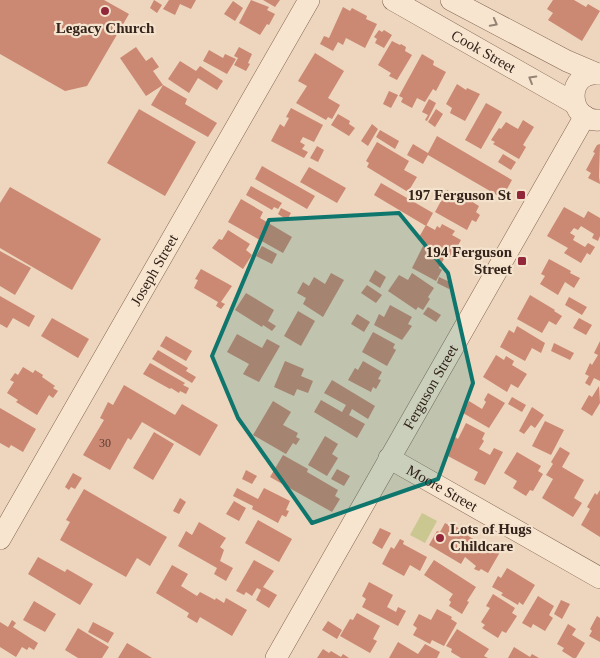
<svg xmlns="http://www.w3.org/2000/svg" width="600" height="658" font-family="'Times New Roman',serif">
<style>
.green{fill:#cac791}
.building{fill:#cb8873}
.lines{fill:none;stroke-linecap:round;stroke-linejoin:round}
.minor-casing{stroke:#846756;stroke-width:22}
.minor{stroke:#f8e5cf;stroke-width:21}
.oneway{stroke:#968475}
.marked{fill:#0f766e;fill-opacity:0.2;stroke:#0f766e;stroke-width:4;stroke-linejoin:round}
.poi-dot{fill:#92273a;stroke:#f4e2cc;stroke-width:2}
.labels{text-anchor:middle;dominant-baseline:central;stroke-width:4.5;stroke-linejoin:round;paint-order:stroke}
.number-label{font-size:12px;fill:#593c31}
.poi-label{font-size:15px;font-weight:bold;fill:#33231b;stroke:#f4e2cc;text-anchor:end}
.street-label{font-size:15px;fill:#33231b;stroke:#f4e2cc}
</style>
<rect width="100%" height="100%" fill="#edd6bd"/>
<path class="green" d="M 422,513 L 437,521 L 425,543 L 410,535 Z"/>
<path class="building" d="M 0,0 L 104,0 L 129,14 L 87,86 L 65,91 L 0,54 Z
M 154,0 L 162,5 L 157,13 L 150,8 Z
M 169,0 L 196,0 L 191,9 L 180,4 L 175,15 L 163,9 Z
M 251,0 L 269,7 L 267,10 L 275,14 L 269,25 L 267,24 L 260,35 L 239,23 Z
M 263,0 L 280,0 L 275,7 Z
M 553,0 L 574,0 L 586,7 L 588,4 L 600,11 L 582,41 L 548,20 L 553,13 L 547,9 Z
M 233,1 L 243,8 L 235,21 L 224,14 Z
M 343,7 L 350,11 L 352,8 L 367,16 L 366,19 L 377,24 L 365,48 L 346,38 L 343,45 L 338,42 L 333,51 L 320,44 L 324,36 L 329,38 Z
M 379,30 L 382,32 L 384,30 L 392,35 L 384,48 L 375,43 L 377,39 L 374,37 Z
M 392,41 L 400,45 L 401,44 L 406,47 L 405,51 L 412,55 L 397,80 L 389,76 L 391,73 L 378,65 Z
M 136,47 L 146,61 L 152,57 L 159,67 L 153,71 L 163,85 L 146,96 L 120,58 Z
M 239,47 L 252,54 L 248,63 L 250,64 L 246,71 L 234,65 L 238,58 L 234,56 Z
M 209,50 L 223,58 L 225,54 L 236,59 L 227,74 L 203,61 Z
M 315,53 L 344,71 L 328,98 L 340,105 L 332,119 L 328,117 L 326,120 L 296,103 L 307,86 L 298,81 Z
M 422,54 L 434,61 L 433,65 L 446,72 L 436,91 L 433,89 L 425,102 L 417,98 L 412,108 L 401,102 L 403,98 L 399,96 Z
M 180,61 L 196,71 L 200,66 L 223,81 L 217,90 L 198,78 L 189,93 L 168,79 Z
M 457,84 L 466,90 L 467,88 L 480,94 L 465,121 L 450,113 L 452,108 L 446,104 Z
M 163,85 L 187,99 L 185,104 L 217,123 L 208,137 L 151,105 Z
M 389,91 L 398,95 L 391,108 L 383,104 Z
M 429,99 L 436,103 L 427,121 L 425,120 L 428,115 L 422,112 Z
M 486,103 L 502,112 L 481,149 L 465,140 Z
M 291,108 L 323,125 L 314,142 L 303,137 L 300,142 L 305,145 L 302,149 L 308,152 L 304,158 L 271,141 L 280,124 L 284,127 L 289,118 L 286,117 Z
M 139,109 L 196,142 L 165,196 L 107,163 Z
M 436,109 L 443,114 L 435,127 L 428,122 Z
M 338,114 L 350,121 L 349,124 L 355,128 L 349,136 L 331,125 Z
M 523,120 L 534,127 L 523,145 L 526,147 L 519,159 L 493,144 L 495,142 L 491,140 L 499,128 L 501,129 L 506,122 L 518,129 Z
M 372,124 L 378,129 L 368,146 L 361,141 Z
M 380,130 L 399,141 L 395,149 L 376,137 Z
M 437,136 L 512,180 L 502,198 L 428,155 L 423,164 L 407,155 L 413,144 L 428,153 Z
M 377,142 L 409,161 L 404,170 L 417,177 L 408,192 L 367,167 L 369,163 L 366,161 Z
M 600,144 L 599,177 L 600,184 L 588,178 L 591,173 L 586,170 L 595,153 L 593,152 L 597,145 Z
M 317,146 L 324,150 L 318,162 L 310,158 Z
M 503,154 L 516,162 L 511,170 L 498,162 Z
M 262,166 L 315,196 L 307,209 L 255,179 Z
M 309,167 L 346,188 L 337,203 L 300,182 Z
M 381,183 L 433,213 L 426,226 L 374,195 Z
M 251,186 L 282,203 L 278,209 L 274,207 L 272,210 L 246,195 Z
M 10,187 L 101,239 L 72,290 L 0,248 L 0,203 Z
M 447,190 L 460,198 L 461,195 L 479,206 L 476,212 L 480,215 L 476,222 L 472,220 L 467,230 L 435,212 Z
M 241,199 L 263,212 L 260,218 L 292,237 L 283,253 L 228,222 Z
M 564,207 L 584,218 L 588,211 L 600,218 L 600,236 L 598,241 L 592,238 L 594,234 L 581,226 L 578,230 L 574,228 L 570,233 L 575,236 L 573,240 L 585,247 L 588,243 L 595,247 L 590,255 L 587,253 L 581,263 L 564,253 L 568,248 L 547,236 Z
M 281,208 L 291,213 L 287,220 L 278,214 Z
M 442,224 L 455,231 L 452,235 L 461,240 L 451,258 L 418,239 L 426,225 L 435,230 L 437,226 L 440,228 Z
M 228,230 L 250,244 L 246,250 L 252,255 L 243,269 L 212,248 L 219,239 L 222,240 Z
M 262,246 L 277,254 L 272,264 L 256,256 Z
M 423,246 L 445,257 L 439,268 L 442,270 L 436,281 L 412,268 Z
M 0,251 L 31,268 L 15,295 L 0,286 Z
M 549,259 L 571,271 L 570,273 L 580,278 L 574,288 L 565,282 L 558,295 L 540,284 L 545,276 L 541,274 Z
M 201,269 L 232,286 L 221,302 L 225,304 L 221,309 L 216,306 L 218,302 L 194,288 L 198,280 L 195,279 Z
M 375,270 L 386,277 L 380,288 L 369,281 Z
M 331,273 L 344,280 L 323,317 L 303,304 L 306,298 L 297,293 L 303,282 L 309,286 L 314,277 L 325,284 Z
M 412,273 L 434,288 L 428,297 L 430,299 L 423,310 L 418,307 L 416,310 L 388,291 L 399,275 L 408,280 Z
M 439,277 L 452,283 L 449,289 L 437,283 Z
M 367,285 L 382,295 L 376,303 L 361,293 Z
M 246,293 L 274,310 L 268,321 L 276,326 L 272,331 L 263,325 L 262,327 L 235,310 Z
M 530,295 L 555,310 L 554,311 L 562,316 L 556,325 L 549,321 L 542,333 L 517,319 Z
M 0,296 L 35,316 L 29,327 L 13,318 L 7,328 L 0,324 Z
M 569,297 L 587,307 L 582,315 L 565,305 Z
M 390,305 L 412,317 L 408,324 L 412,326 L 402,340 L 374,325 L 379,314 L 384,317 Z
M 428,307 L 441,315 L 436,322 L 423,314 Z
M 298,311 L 315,321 L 301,346 L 284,336 Z
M 357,314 L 370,322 L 364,332 L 351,324 Z
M 52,318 L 89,339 L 78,358 L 41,336 Z
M 579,318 L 592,325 L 586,335 L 573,328 Z
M 517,326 L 545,343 L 541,353 L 532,348 L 525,361 L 500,347 L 509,330 L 514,333 Z
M 373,332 L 395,344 L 393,348 L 396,350 L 387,366 L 362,352 Z
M 237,334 L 262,348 L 267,339 L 280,346 L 259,382 L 243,374 L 249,364 L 227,352 Z
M 166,336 L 192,351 L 186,361 L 160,346 Z
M 600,341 L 600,381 L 594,378 L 590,386 L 585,383 L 589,376 L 585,374 L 590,363 L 592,365 L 598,355 L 594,353 Z
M 554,343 L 574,353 L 570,360 L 551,351 Z
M 158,350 L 188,368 L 186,371 L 196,377 L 192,383 L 152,359 Z
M 496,355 L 504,360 L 506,356 L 514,361 L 512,365 L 527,374 L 518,388 L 511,384 L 507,392 L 483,377 Z
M 285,361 L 304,369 L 301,376 L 313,381 L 308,393 L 297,389 L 294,396 L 274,387 Z
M 363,361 L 382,372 L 378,379 L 381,380 L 376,389 L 373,387 L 371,392 L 348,380 L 355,368 L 358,370 Z
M 150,363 L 185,383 L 183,385 L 189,388 L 186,394 L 180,391 L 179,393 L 171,388 L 170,389 L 143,374 Z
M 23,367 L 33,373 L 35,370 L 43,375 L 42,377 L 55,386 L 53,388 L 58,391 L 53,398 L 49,395 L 37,415 L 16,402 L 18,400 L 7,393 L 14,382 L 10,380 L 15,373 L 18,375 Z
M 332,380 L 375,406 L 368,419 L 352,409 L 349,415 L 365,424 L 357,438 L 314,412 L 321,400 L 342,412 L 346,405 L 324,393 Z
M 124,385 L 175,415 L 182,404 L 218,425 L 200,456 L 142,422 L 131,440 L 128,438 L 110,470 L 83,455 L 104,420 L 100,418 L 108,402 L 113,405 Z
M 599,386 L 600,403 L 592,416 L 581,409 L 589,395 L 592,397 Z
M 488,393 L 505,403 L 489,428 L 463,413 L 469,401 L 482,409 L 486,402 L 484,400 Z
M 512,397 L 526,405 L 522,412 L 508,404 Z
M 273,401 L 291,412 L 283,425 L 298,433 L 296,437 L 300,439 L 296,445 L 293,443 L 286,454 L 253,435 Z
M 532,407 L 544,415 L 535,428 L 531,425 L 524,434 L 519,431 Z
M 0,408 L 36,429 L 23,452 L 11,445 L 9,448 L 0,443 Z
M 545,421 L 564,430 L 551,455 L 532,446 Z
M 466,423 L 485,433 L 482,439 L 484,441 L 479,449 L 490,455 L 494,448 L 503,452 L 485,485 L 474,480 L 478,472 L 446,455 L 455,437 L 458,439 Z
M 154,432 L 174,444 L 153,480 L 133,468 Z
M 325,436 L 338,444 L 332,454 L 338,458 L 327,476 L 308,465 Z
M 560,447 L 570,453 L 562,467 L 584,480 L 574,498 L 582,503 L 573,517 L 542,498 L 553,479 L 546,475 L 553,464 L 551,462 Z
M 517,452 L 541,466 L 538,471 L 543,474 L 533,491 L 530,490 L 526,496 L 513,488 L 517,481 L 504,473 Z
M 283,455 L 308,469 L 307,472 L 338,490 L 335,496 L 340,499 L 332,512 L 270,477 Z
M 337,469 L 350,476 L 344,486 L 331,479 Z
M 246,470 L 257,476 L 252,484 L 242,479 Z
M 73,473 L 82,478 L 75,489 L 71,487 L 69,490 L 65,487 Z
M 237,488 L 258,499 L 264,488 L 290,501 L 286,510 L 289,511 L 286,517 L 282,515 L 278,523 L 252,509 L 253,506 L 233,496 Z
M 84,489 L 167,537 L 150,566 L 137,558 L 126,577 L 60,540 L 70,522 L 66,520 Z
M 600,490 L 600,537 L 581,525 L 590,509 L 587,507 L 595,493 L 597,495 Z
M 180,498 L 186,502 L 179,514 L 173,511 Z
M 234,501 L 246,508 L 239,521 L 226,514 Z
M 258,520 L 292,539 L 279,562 L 245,543 Z
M 199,522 L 226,538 L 220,547 L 224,550 L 220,561 L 233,568 L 226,581 L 214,574 L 217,568 L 178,546 L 186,531 L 192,535 Z
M 445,523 L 454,528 L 455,526 L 467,533 L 465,534 L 475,540 L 471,546 L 478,549 L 482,541 L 500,552 L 488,573 L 481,569 L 479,571 L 474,569 L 476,566 L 465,557 L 461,564 L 429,545 L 437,531 L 440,532 Z
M 380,528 L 391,533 L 382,549 L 372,543 Z
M 400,539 L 404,541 L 403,544 L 427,557 L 420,571 L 410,565 L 404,576 L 382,564 L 391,547 L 394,549 Z
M 38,557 L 65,572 L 67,569 L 93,584 L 80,605 L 28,574 Z
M 254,560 L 274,571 L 263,587 L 277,595 L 269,608 L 256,600 L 261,590 L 257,588 L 252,596 L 246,592 L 244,595 L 236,591 Z
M 434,560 L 476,587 L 467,601 L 469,602 L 462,614 L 449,606 L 451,602 L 449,600 L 453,594 L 424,575 Z
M 172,565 L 188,574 L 181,586 L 197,596 L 200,592 L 215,600 L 216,598 L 224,603 L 226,598 L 247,610 L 232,636 L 200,617 L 197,623 L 187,617 L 189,613 L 156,593 Z
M 507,568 L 535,585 L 523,605 L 519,602 L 518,605 L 501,595 L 503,593 L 492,587 L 498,576 L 501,578 Z
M 369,582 L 393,595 L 387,607 L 396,612 L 398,607 L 406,611 L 398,626 L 362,607 L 366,599 L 362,596 Z
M 493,594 L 515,608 L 512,613 L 517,616 L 506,633 L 502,631 L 498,638 L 482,628 L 485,625 L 481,622 L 490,608 L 486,606 Z
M 538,596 L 554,606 L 549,615 L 553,618 L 545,631 L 533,624 L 531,628 L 522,623 Z
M 561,600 L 570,604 L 562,619 L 554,614 Z
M 34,601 L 56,614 L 45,632 L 23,620 Z
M 437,609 L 452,617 L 451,619 L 457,623 L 444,646 L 432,640 L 430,644 L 413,635 L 417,628 L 413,625 L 419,614 L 431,620 Z
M 357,613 L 380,626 L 373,639 L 377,641 L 370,653 L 340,636 L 350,619 L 353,620 Z
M 597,616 L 600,618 L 600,642 L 589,636 L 592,631 L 590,629 Z
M 12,620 L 16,623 L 13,627 L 38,643 L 34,650 L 29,647 L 27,650 L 22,647 L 16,657 L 0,647 L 0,622 L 8,627 Z
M 328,621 L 342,630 L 337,639 L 322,630 Z
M 93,622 L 114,633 L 108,643 L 88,632 Z
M 568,624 L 576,629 L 572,635 L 585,643 L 576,658 L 573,658 L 562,651 L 564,648 L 557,644 Z
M 78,628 L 109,647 L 102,658 L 78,658 L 65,650 Z
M 457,629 L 489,649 L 484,656 L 488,658 L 461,658 L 451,652 L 452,649 L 446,646 Z
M 398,642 L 418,654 L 425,644 L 440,652 L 437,658 L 389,658 Z
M 127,643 L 152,658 L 118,658 Z
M 514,647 L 530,657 L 532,654 L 539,658 L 508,658 Z
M 323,649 L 329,653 L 331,651 L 341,657 L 343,654 L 349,658 L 317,658 Z"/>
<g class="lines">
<g class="minor-casing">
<g id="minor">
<path id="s1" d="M 393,0 L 574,103"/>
<path d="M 451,0 L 567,61 L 598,74"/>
<path d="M 600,74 C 564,70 567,123 600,120"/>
<path id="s2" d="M 389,458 L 600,578"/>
<path id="s3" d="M 0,539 L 309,0"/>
<path id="s4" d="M 276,658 L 585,116"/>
</g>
</g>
<use href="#minor" class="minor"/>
</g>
<defs><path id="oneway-chevron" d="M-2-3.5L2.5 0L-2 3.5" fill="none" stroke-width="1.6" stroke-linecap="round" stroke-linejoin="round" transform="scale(1.25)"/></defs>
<g class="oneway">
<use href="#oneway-chevron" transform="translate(494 23) rotate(28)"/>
<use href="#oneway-chevron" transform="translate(532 79) rotate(-150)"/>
</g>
<path class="marked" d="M 399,213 L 448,273 L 473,383 L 438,479 L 312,523 L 238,418 L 212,356 L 269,220 Z"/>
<g class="poi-dot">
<circle cx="105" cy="11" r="5"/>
<rect x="516" y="190" width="10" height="10" rx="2.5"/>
<rect x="517" y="256" width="10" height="10" rx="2.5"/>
<circle cx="440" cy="538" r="5"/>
</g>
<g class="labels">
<g class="number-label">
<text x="105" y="443">30</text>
</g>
<g class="poi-label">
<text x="105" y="28" text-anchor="middle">Legacy Church</text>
<text x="511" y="195">197 Ferguson St</text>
<text x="512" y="252">194 Ferguson<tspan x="512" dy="17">Street</tspan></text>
<text x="450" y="529" text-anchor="start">Lots of Hugs<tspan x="450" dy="17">Childcare</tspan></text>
</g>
<g class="street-label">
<text stroke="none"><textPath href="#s1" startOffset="104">Cook Street</textPath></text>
<text stroke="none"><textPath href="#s3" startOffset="310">Joseph Street</textPath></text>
<text stroke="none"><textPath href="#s4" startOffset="312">Ferguson Street</textPath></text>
<text stroke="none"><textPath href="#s2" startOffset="61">Moore Street</textPath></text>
</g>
</g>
</svg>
